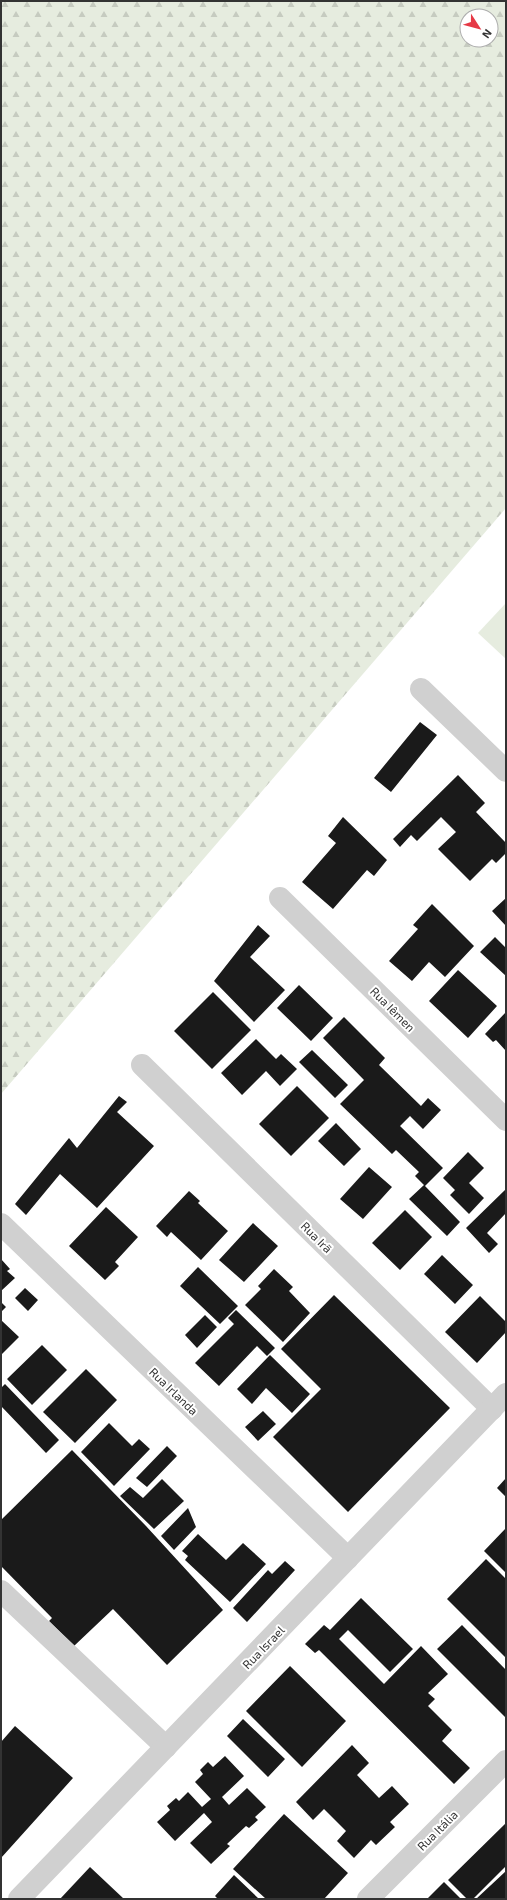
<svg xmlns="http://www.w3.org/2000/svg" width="507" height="1900" font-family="'Exo 2',sans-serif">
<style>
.grass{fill:#e6ecdf}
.forest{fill:url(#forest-firs);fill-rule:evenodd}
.building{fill:#1a1a1a}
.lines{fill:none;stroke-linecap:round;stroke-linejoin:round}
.minor{stroke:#d0d0d0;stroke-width:22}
.tertiary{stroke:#d0d0d0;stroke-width:22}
.labels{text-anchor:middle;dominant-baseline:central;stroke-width:4;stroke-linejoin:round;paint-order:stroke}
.street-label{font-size:12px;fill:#333;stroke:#fff}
</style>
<defs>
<pattern id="forest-firs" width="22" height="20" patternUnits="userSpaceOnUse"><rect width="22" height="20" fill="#e6ecdf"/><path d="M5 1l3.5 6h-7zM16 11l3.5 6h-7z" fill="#c6cbc0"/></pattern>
</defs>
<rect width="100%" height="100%" fill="#fff"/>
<path class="grass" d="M 506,603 L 506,659 L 478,633 Z"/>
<path class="forest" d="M 1,1 L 506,1 L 506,508 L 1,1094 ZM 467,16 L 491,16 L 491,40 L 467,40 Z"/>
<path class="building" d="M 420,722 L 437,735 L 391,792 L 374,778 Z
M 458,775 L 485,803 L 476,812 L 506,843 L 506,853 L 496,863 L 492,859 L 470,881 L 438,849 L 456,832 L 441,817 L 417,841 L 411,835 L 400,847 L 393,839 Z
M 343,817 L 387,860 L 374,876 L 367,870 L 333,909 L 302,882 L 336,843 L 328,836 Z
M 506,898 L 506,926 L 492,911 Z
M 432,904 L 474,946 L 445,977 L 429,962 L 412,981 L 389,961 L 418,929 L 413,925 Z
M 258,925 L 270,936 L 250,957 L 285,990 L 254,1022 L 214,981 Z
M 495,937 L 506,948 L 506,976 L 480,952 Z
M 458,970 L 497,1006 L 468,1038 L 429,1001 Z
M 299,985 L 333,1018 L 311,1041 L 277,1008 Z
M 213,992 L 251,1030 L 212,1069 L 174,1031 Z
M 506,1012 L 506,1051 L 496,1040 L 493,1042 L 485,1034 Z
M 344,1017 L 385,1058 L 379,1065 L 421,1106 L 428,1098 L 441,1110 L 423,1129 L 410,1116 L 400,1126 L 443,1168 L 425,1186 L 460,1222 L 447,1236 L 409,1199 L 424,1185 L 415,1176 L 419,1172 L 396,1150 L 392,1154 L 340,1104 L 364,1080 L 323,1038 Z
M 256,1039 L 276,1059 L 281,1054 L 297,1069 L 280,1086 L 266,1071 L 242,1095 L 221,1073 Z
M 312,1050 L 348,1085 L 335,1098 L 299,1062 Z
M 297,1086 L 329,1118 L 291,1156 L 259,1124 Z
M 119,1096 L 127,1102 L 117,1112 L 154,1146 L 97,1208 L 60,1174 L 26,1215 L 15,1204 L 69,1138 L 77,1148 Z
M 336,1123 L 361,1149 L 344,1166 L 318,1141 Z
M 468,1152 L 484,1168 L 469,1183 L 484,1198 L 469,1214 L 450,1195 L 455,1190 L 443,1178 Z
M 369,1167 L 392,1187 L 363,1219 L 340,1199 Z
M 506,1189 L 506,1213 L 487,1233 L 498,1244 L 489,1253 L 466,1228 Z
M 189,1191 L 200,1201 L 198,1203 L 228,1231 L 201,1260 L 171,1232 L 167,1237 L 156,1226 Z
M 106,1207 L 138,1237 L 115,1262 L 119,1266 L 105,1280 L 69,1246 Z
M 405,1210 L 432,1237 L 400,1270 L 372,1243 Z
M 253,1223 L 278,1246 L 244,1282 L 219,1260 Z
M 442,1255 L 473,1285 L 455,1304 L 424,1274 Z
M 1,1259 L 10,1269 L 7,1271 L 15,1278 L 1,1291 Z
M 198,1267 L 238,1306 L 220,1324 L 180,1286 Z
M 274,1269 L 293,1287 L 289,1291 L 310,1313 L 283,1342 L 245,1305 L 261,1289 L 258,1286 Z
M 25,1288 L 38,1300 L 28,1311 L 15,1298 Z
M 334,1295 L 450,1408 L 348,1512 L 273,1437 L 321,1389 L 281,1349 Z
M 480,1296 L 506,1322 L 506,1332 L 477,1363 L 445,1332 Z
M 1,1302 L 6,1307 L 1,1312 Z
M 236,1310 L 275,1348 L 267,1356 L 257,1346 L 219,1386 L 195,1363 L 234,1324 L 228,1318 Z
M 205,1315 L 217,1327 L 197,1348 L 185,1335 Z
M 1,1320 L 19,1337 L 1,1355 Z
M 42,1345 L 67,1370 L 32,1405 L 7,1379 Z
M 270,1355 L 310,1394 L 292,1413 L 266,1388 L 252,1404 L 237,1389 Z
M 86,1369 L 117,1400 L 75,1443 L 43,1412 Z
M 5,1384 L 59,1440 L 46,1453 L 1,1406 L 1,1388 Z
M 263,1411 L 276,1424 L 258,1441 L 245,1427 Z
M 109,1423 L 132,1446 L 139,1439 L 150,1449 L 114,1486 L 81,1452 Z
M 167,1446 L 177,1456 L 147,1487 L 136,1478 Z
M 72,1450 L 146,1526 L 223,1610 L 167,1665 L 113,1609 L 74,1646 L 49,1621 L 52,1618 L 1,1566 L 1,1520 Z
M 506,1478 L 506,1497 L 497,1488 Z
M 162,1479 L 184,1501 L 154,1529 L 120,1496 L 130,1487 L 143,1498 Z
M 188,1508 L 196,1527 L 174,1550 L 161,1536 Z
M 506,1528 L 506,1573 L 484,1551 Z
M 198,1534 L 226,1560 L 243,1543 L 266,1564 L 230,1602 L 185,1560 L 188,1556 L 182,1551 Z
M 486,1559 L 506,1579 L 506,1658 L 447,1599 Z
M 285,1561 L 295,1570 L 247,1622 L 233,1608 L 268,1570 L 272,1574 Z
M 361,1598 L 413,1649 L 390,1672 L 348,1630 L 339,1639 L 384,1684 L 421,1646 L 448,1674 L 428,1693 L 435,1699 L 428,1706 L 452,1730 L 442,1741 L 470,1768 L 454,1784 L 319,1650 L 315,1653 L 305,1644 L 324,1625 L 330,1630 Z
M 462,1625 L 506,1670 L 506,1718 L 437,1649 Z
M 290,1666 L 346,1721 L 302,1767 L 246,1711 Z
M 243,1719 L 285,1759 L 268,1777 L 227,1736 Z
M 15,1726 L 73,1778 L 1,1858 L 1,1742 Z
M 352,1745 L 369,1763 L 357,1775 L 379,1798 L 392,1786 L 409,1804 L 390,1822 L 395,1827 L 376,1845 L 371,1840 L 354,1858 L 337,1841 L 346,1831 L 324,1809 L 313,1820 L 296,1802 Z
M 225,1756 L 244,1776 L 222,1797 L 229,1805 L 247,1788 L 266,1807 L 255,1817 L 258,1820 L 249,1828 L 246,1826 L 227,1844 L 230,1846 L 211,1864 L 190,1843 L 212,1822 L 204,1813 L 175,1841 L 157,1822 L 170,1810 L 167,1806 L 176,1798 L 179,1801 L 188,1792 L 202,1807 L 211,1799 L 195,1782 L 203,1774 L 200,1770 L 208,1762 L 213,1767 Z
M 284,1814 L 348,1873 L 324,1899 L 266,1899 L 233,1869 Z
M 506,1823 L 506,1866 L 473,1899 L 467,1899 L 448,1880 Z
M 90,1867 L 124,1899 L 60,1899 Z
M 506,1871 L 506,1899 L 476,1899 Z
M 234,1875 L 259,1899 L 218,1899 L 215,1896 Z
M 444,1882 L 461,1899 L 427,1899 Z"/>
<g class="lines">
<path class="minor" d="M 421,689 L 506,771
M 280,898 L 506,1120
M 142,1065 L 492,1409
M 1,1224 L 348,1558
M 1,1591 L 166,1747
M 368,1899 L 506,1761"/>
<path class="tertiary" d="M 19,1899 L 506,1394"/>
</g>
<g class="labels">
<g class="street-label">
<text transform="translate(393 1009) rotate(45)">Rua Iêmen</text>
<text transform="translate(317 1237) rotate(45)">Rua Irã</text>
<text transform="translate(174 1391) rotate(44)">Rua Irlanda</text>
<text transform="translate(263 1647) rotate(-46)">Rua Israel</text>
<text transform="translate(437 1830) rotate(-45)">Rua Itália</text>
</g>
</g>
<rect width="507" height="1900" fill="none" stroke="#333333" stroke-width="4"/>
<g transform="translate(479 28) rotate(126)"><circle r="19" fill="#ffffff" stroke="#adadad"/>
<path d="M0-3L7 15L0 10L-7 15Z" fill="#e63946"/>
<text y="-6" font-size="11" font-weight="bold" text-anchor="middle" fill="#333333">N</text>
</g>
</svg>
